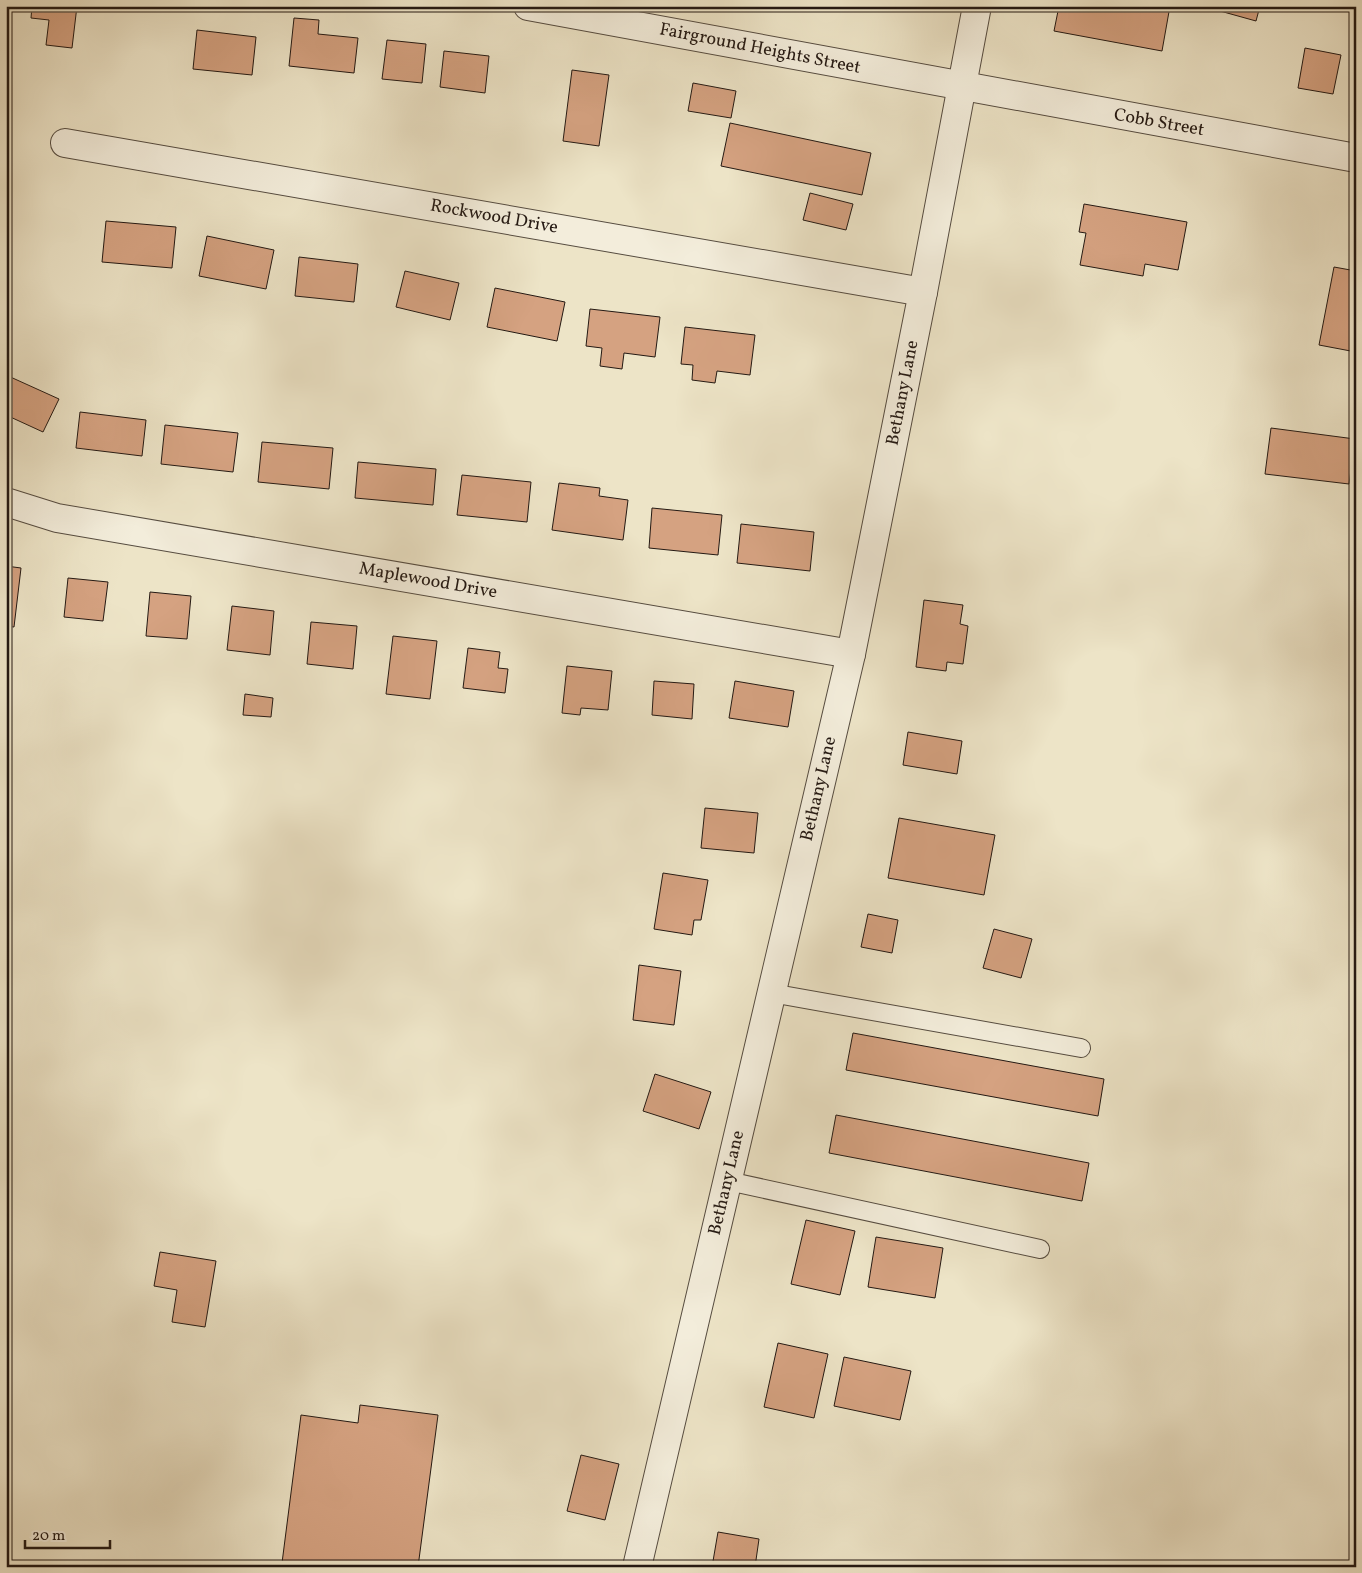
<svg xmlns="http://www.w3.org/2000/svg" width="1362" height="1573" font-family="Vollkorn,serif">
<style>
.building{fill:#d5a281;stroke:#241913}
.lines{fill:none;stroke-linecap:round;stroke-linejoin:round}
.service-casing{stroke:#564c40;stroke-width:20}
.minor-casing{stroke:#564c40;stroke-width:30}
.tertiary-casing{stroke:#564c40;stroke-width:30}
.service{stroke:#f3eddb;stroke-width:18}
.minor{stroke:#f3eddb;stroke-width:28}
.tertiary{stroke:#f3eddb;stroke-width:28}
.labels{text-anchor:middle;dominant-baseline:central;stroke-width:4;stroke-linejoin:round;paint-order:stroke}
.street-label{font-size:18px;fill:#241913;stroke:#f3eddb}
</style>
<rect width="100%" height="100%" fill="#ede4c7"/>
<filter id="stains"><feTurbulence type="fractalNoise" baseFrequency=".004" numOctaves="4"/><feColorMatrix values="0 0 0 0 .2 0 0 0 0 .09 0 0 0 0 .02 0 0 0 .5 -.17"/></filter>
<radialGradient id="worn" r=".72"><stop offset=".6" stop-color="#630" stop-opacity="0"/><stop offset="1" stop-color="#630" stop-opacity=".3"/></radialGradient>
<path class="building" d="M 32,6 L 77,6 L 72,48 L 46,45 L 49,20 L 31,18 Z
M 1059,6 L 1170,6 L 1162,51 L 1054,31 Z
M 1202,6 L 1260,6 L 1256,21 Z
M 294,18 L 319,20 L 318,34 L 358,38 L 354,73 L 289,66 Z
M 197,30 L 256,37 L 252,75 L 193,69 Z
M 387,40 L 426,44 L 422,83 L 382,79 Z
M 1305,48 L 1341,55 L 1333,94 L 1298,88 Z
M 444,51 L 489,56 L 485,93 L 440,87 Z
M 572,70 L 609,75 L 599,146 L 563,141 Z
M 693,83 L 736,91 L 731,118 L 688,111 Z
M 730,123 L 871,153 L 862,195 L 721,166 Z
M 810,193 L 853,204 L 846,230 L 803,220 Z
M 1084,204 L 1187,222 L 1178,270 L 1145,264 L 1143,276 L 1080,265 L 1086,233 L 1079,232 Z
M 106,221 L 176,227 L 172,268 L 102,262 Z
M 207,236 L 274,250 L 266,289 L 199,276 Z
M 299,257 L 358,264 L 354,302 L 295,296 Z
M 1334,267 L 1356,271 L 1356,352 L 1319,345 Z
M 405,271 L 459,283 L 450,320 L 396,307 Z
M 495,288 L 565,302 L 557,341 L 487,327 Z
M 590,309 L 660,317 L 655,357 L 624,353 L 622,369 L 600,366 L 602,348 L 586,346 Z
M 685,327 L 755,335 L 750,375 L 717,371 L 715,383 L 692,380 L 693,365 L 681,364 Z
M 6,375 L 59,399 L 43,432 L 6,415 Z
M 80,412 L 146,420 L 142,456 L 76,448 Z
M 165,425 L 238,433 L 233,472 L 161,464 Z
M 1271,428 L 1355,439 L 1349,484 L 1265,474 Z
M 262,442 L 333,448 L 329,489 L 258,482 Z
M 358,462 L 436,469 L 433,505 L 355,498 Z
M 462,475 L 531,482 L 527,522 L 457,515 Z
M 559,483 L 600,488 L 599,496 L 628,500 L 623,540 L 552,530 Z
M 652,508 L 722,515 L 718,555 L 649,548 Z
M 741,524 L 814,532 L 810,571 L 737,563 Z
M 6,566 L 21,568 L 14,627 L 6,626 Z
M 68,578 L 108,582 L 103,621 L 64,617 Z
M 150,592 L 191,596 L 187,639 L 146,636 Z
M 924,600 L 963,605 L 960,624 L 968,626 L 963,664 L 947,662 L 946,671 L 916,667 Z
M 232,606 L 274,611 L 270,655 L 227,650 Z
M 311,622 L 357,626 L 353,669 L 307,664 Z
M 393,636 L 437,641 L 430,699 L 386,694 Z
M 468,648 L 500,652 L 498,668 L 508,669 L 505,693 L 463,688 Z
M 567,666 L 612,671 L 608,710 L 581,708 L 580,715 L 562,713 Z
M 654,681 L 694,684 L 692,719 L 652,715 Z
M 735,681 L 794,691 L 788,727 L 729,718 Z
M 245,694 L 273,698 L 271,717 L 243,715 Z
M 908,732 L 962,741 L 957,774 L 903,765 Z
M 705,808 L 758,813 L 754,853 L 701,848 Z
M 899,818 L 995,835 L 984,895 L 888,878 Z
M 663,873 L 708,880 L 701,920 L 694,920 L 692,935 L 654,929 Z
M 868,914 L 898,920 L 892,953 L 861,947 Z
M 994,929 L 1032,939 L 1021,978 L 983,968 Z
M 639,965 L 681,971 L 674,1025 L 633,1020 Z
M 853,1033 L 1104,1079 L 1098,1116 L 846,1070 Z
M 655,1074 L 711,1092 L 699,1129 L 643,1111 Z
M 836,1115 L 1089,1163 L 1082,1201 L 829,1153 Z
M 806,1220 L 855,1231 L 840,1295 L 791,1284 Z
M 876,1237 L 943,1248 L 935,1298 L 868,1287 Z
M 160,1252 L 216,1261 L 205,1327 L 172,1322 L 177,1290 L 154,1286 Z
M 778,1343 L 828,1354 L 814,1418 L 764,1407 Z
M 844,1357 L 911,1371 L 900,1420 L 834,1406 Z
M 360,1405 L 438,1415 L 418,1567 L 311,1567 L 282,1563 L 301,1415 L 358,1423 Z
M 581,1455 L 619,1464 L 605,1520 L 567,1511 Z
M 718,1532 L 759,1539 L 755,1567 L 712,1567 Z"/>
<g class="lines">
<g class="service-casing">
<path id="service" d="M 771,993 L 1081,1048
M 728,1181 L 1040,1249"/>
</g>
<g class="minor-casing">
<path id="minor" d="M 528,6 L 1356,158
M 65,143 L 923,292
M 6,502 L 57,518 L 851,654"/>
</g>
<g class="tertiary-casing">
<path id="tertiary" d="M 637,1567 L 851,654 L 923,292 L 977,6"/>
</g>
<use href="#service" class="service"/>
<use href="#minor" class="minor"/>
<use href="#tertiary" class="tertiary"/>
</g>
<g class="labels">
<g class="street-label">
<text transform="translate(760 49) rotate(11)">Fairground Heights Street</text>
<text transform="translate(1159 123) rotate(10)">Cobb Street</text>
<text transform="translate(494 217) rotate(10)">Rockwood Drive</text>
<text transform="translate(903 393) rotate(-79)">Bethany Lane</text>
<text transform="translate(428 581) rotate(10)">Maplewood Drive</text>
<text transform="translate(819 789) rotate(-77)">Bethany Lane</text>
<text transform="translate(727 1183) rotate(-77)">Bethany Lane</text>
</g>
</g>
<rect width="1362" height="1573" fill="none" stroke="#ede4c7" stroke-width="25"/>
<rect x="8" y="8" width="1347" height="1558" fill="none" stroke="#241913" stroke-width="2.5"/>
<rect x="12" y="12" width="1337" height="1548" fill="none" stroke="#241913"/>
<path d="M25 1540v8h85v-8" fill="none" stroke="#241913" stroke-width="2.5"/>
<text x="32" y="1540" font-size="15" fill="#241913" stroke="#f3eddb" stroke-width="4" paint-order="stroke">20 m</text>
<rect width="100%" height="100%" filter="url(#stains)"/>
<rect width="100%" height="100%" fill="url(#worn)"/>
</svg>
